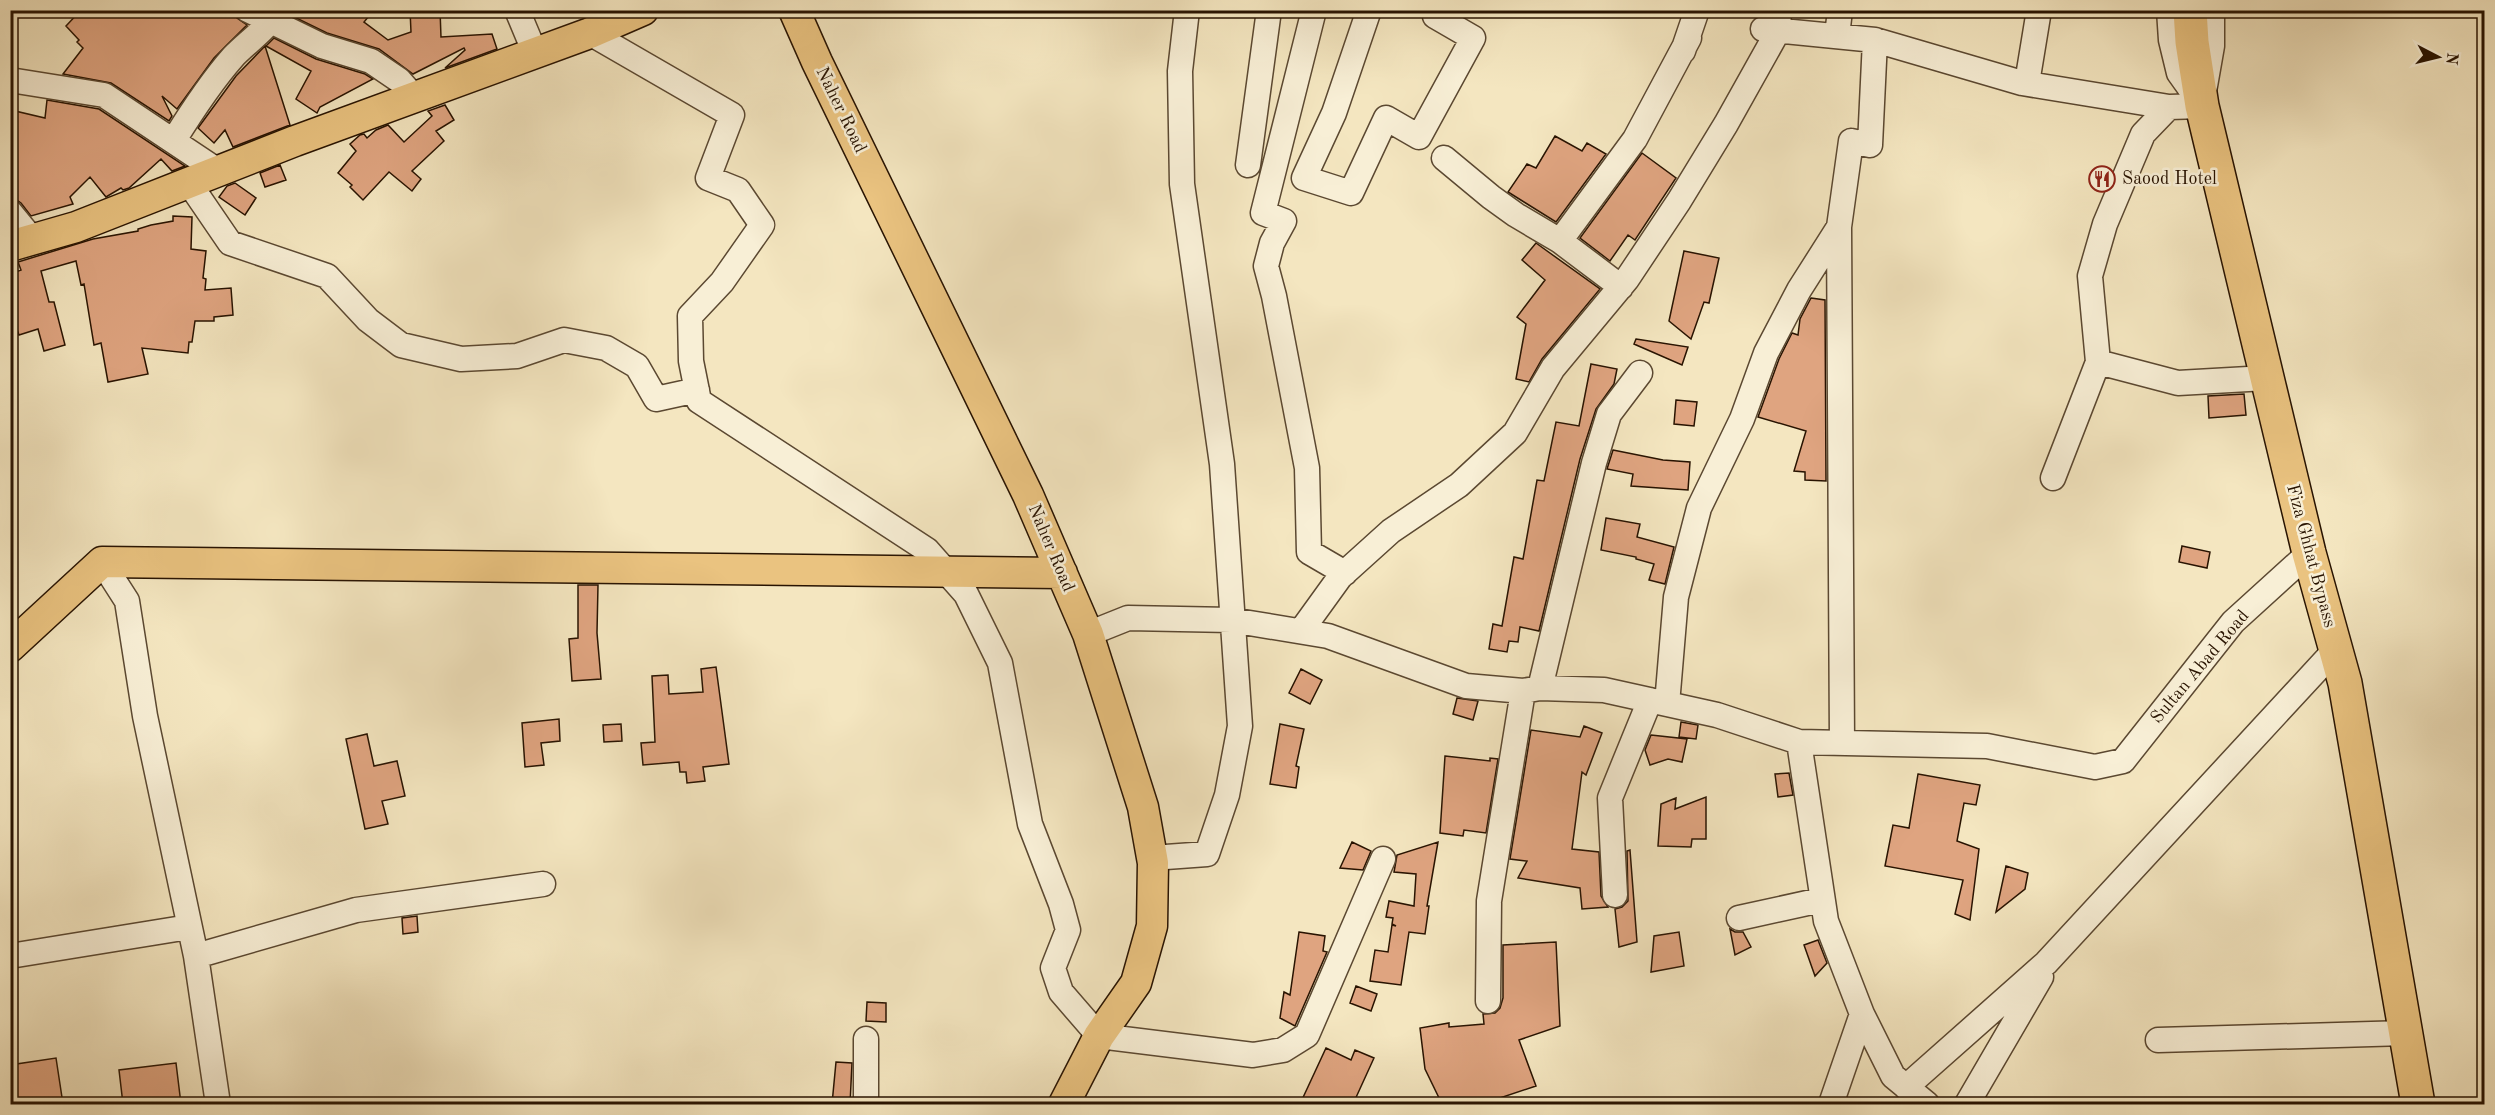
<svg xmlns="http://www.w3.org/2000/svg" width="2495" height="1115" font-family="'Old Standard TT',serif">
<style>
.building{fill:#dfa480;stroke:#281301;stroke-width:1.5}
.lines{fill:none;stroke-linecap:round;stroke-linejoin:round}
.minor-casing{stroke:#5b4831;stroke-width:27}
.major-casing{stroke:#281301;stroke-width:33}
.highway-casing{stroke:#281301;stroke-width:36}
.minor{stroke:#f8efd6;stroke-width:24}
.major{stroke:#eac380;stroke-width:30}
.highway{stroke:#eac380;stroke-width:33}
.labels{text-anchor:middle;dominant-baseline:central;stroke-width:5;stroke-linejoin:round;paint-order:stroke}
.street-label{font-size:18px;fill:#281301;stroke:#f8efd6}
.poi-label{font-size:18px;fill:#281301;stroke:#f8efd6;text-anchor:start}
</style>
<rect width="100%" height="100%" fill="#f4e6c0"/>
<filter id="stains"><feTurbulence type="fractalNoise" baseFrequency=".00333" numOctaves="4"/><feColorMatrix values="0 0 0 0 .2 0 0 0 0 .09 0 0 0 0 .02 0 0 0 .5 -.17"/></filter>
<radialGradient id="worn" r=".72"><stop offset=".6" stop-color="#630" stop-opacity="0"/><stop offset="1" stop-color="#630" stop-opacity=".3"/></radialGradient>
<path class="building" d="M 81,10 L 234,10 L 237,18 L 247,25 L 214,58 L 177,109 L 162,96 L 172,116 L 169,121 L 111,83 L 63,74 L 83,48 L 77,42 L 79,40 L 66,26 Z
M 291,10 L 374,10 L 364,22 L 388,40 L 411,32 L 410,10 L 440,10 L 441,37 L 492,34 L 497,49 L 445,68 L 465,50 L 464,48 L 413,74 L 379,49 L 327,33 L 290,15 Z
M 274,38 L 316,59 L 365,74 L 373,79 L 320,107 L 317,113 L 296,99 L 311,71 L 266,46 Z
M 265,46 L 290,125 L 233,147 L 225,130 L 214,143 L 198,128 L 236,76 Z
M 47,100 L 99,109 L 185,166 L 172,171 L 161,159 L 129,188 L 123,190 L 121,188 L 106,197 L 90,177 L 70,197 L 73,204 L 31,216 L 21,203 L 14,198 L 10,188 L 10,130 L 15,111 L 45,118 Z
M 445,105 L 454,120 L 436,131 L 444,141 L 412,171 L 421,179 L 412,191 L 389,172 L 363,200 L 350,187 L 352,185 L 338,173 L 356,151 L 350,144 L 360,135 L 364,134 L 367,138 L 376,130 L 388,125 L 404,142 L 432,116 L 428,111 Z
M 1555,136 L 1582,151 L 1587,143 L 1606,154 L 1556,222 L 1508,192 L 1527,164 L 1536,168 Z
M 1642,153 L 1676,178 L 1635,240 L 1628,235 L 1610,261 L 1580,238 Z
M 280,165 L 286,180 L 265,187 L 260,173 Z
M 235,183 L 256,198 L 245,215 L 219,197 L 227,186 Z
M 173,216 L 192,217 L 191,249 L 206,251 L 203,278 L 206,279 L 205,290 L 231,288 L 233,315 L 214,317 L 214,321 L 195,321 L 192,342 L 189,342 L 188,353 L 142,348 L 148,374 L 108,382 L 101,343 L 94,345 L 84,284 L 81,285 L 76,261 L 41,271 L 49,302 L 54,302 L 65,345 L 44,351 L 38,329 L 19,335 L 10,309 L 10,274 L 21,270 L 18,262 L 93,239 L 138,231 L 138,229 L 151,225 L 173,221 Z
M 1536,243 L 1600,289 L 1542,359 L 1529,382 L 1516,379 L 1526,324 L 1517,317 L 1545,280 L 1522,260 Z
M 1684,251 L 1719,258 L 1709,303 L 1704,302 L 1691,339 L 1669,321 Z
M 1811,298 L 1825,300 L 1826,481 L 1805,480 L 1805,472 L 1794,471 L 1806,431 L 1758,417 L 1779,359 L 1792,333 L 1798,335 L 1800,319 Z
M 1636,339 L 1688,347 L 1682,365 L 1634,344 Z
M 1591,364 L 1617,369 L 1614,384 L 1596,409 L 1580,459 L 1539,631 L 1520,627 L 1518,642 L 1509,641 L 1507,652 L 1489,649 L 1493,624 L 1502,626 L 1514,557 L 1523,559 L 1537,480 L 1544,481 L 1556,422 L 1579,426 Z
M 2244,394 L 2246,415 L 2209,418 L 2208,396 Z
M 1676,400 L 1697,402 L 1694,426 L 1674,424 Z
M 1613,450 L 1663,460 L 1690,462 L 1688,490 L 1631,486 L 1633,474 L 1607,469 Z
M 1606,518 L 1640,524 L 1637,537 L 1674,547 L 1665,584 L 1649,580 L 1654,564 L 1636,559 L 1636,557 L 1601,550 Z
M 2182,546 L 2210,552 L 2207,568 L 2179,562 Z
M 578,585 L 598,585 L 597,633 L 601,679 L 572,681 L 569,639 L 578,638 Z
M 716,667 L 729,764 L 703,767 L 705,781 L 687,783 L 686,772 L 680,772 L 679,762 L 643,765 L 641,743 L 655,742 L 652,676 L 668,675 L 669,694 L 703,692 L 701,669 Z
M 1301,669 L 1322,680 L 1310,704 L 1289,693 Z
M 1457,698 L 1478,701 L 1473,720 L 1453,714 Z
M 559,719 L 560,741 L 541,743 L 544,765 L 525,767 L 522,723 Z
M 1681,722 L 1698,725 L 1696,739 L 1679,737 Z
M 621,724 L 622,741 L 604,742 L 603,725 Z
M 1280,724 L 1304,729 L 1296,766 L 1299,767 L 1296,788 L 1270,784 Z
M 1584,726 L 1602,733 L 1586,775 L 1582,772 L 1572,849 L 1599,852 L 1601,896 L 1608,907 L 1582,909 L 1580,888 L 1518,878 L 1527,861 L 1510,859 L 1531,730 L 1580,737 Z
M 367,734 L 374,766 L 397,761 L 405,796 L 382,801 L 388,824 L 365,829 L 346,739 Z
M 1651,735 L 1687,739 L 1682,762 L 1668,759 L 1650,765 L 1645,750 Z
M 1445,756 L 1490,761 L 1490,758 L 1498,759 L 1486,833 L 1464,830 L 1463,836 L 1440,833 Z
M 1789,773 L 1793,795 L 1778,797 L 1775,774 Z
M 1918,774 L 1980,785 L 1976,805 L 1964,803 L 1957,841 L 1979,849 L 1970,920 L 1955,914 L 1963,880 L 1885,866 L 1893,825 L 1909,828 Z
M 1706,797 L 1706,839 L 1692,839 L 1691,847 L 1658,846 L 1661,804 L 1676,798 L 1675,809 Z
M 1352,842 L 1371,851 L 1363,870 L 1340,868 Z
M 1438,842 L 1427,906 L 1429,906 L 1425,934 L 1409,932 L 1401,985 L 1370,981 L 1375,950 L 1388,952 L 1392,925 L 1396,926 L 1392,924 L 1393,918 L 1386,917 L 1389,901 L 1414,906 L 1416,874 L 1394,872 L 1397,855 Z
M 1630,850 L 1637,942 L 1619,947 L 1615,909 L 1622,907 L 1628,901 L 1627,851 Z
M 2006,866 L 2028,873 L 2025,889 L 1996,912 Z
M 417,916 L 418,932 L 403,934 L 402,918 Z
M 1730,929 L 1735,932 L 1743,932 L 1751,947 L 1735,955 Z
M 1299,932 L 1325,936 L 1323,951 L 1327,952 L 1295,1026 L 1280,1018 L 1284,992 L 1290,995 Z
M 1679,932 L 1684,966 L 1651,972 L 1654,936 Z
M 1818,940 L 1827,963 L 1815,976 L 1804,945 Z
M 1556,942 L 1560,1026 L 1519,1040 L 1536,1086 L 1482,1104 L 1442,1104 L 1425,1069 L 1420,1028 L 1449,1023 L 1449,1027 L 1484,1024 L 1483,1014 L 1495,1013 L 1500,1008 L 1503,998 L 1503,945 Z
M 1356,986 L 1377,994 L 1371,1011 L 1350,1003 Z
M 867,1002 L 886,1003 L 886,1022 L 866,1021 Z
M 1326,1048 L 1351,1060 L 1355,1050 L 1374,1058 L 1353,1104 L 1300,1104 Z
M 56,1058 L 63,1104 L 10,1104 L 10,1065 Z
M 836,1062 L 852,1063 L 850,1104 L 832,1104 Z
M 176,1063 L 181,1104 L 123,1104 L 119,1070 Z"/>
<g class="lines">
<g class="minor-casing">
<path id="minor" d="M 248,10 L 322,46 L 371,61 L 399,80 L 413,96
M 517,10 L 535,53
M 1314,10 L 1263,213 L 1284,221 L 1272,243 L 1266,266 L 1274,296 L 1307,468 L 1309,552 L 1345,573
M 1369,10 L 1334,113 L 1304,178 L 1351,193 L 1386,118 L 1419,137 L 1473,38 L 1435,16 L 1438,10
M 2169,10 L 2171,40 L 2179,73 L 2199,101
M 1763,29 L 1875,40 L 2022,83 L 2169,107 L 2202,106
M 590,33 L 732,115 L 708,178 L 738,190 L 762,225 L 722,282 L 690,316 L 691,361 L 699,401 L 927,550 L 966,594 L 1000,663 L 1030,824 L 1061,904 L 1068,930 L 1053,968 L 1061,992 L 1099,1036 L 1253,1055 L 1283,1050 L 1307,1035 L 1383,859
M 1837,36 L 1840,10
M 1683,51 L 1697,10
M 10,80 L 104,95 L 218,171
M 2027,83 L 2039,10
M 2205,86 L 2212,46 L 2212,10
M 174,140 C 192,111 210,83 233,57 C 247,42 268,29 277,10
M 1444,158 L 1491,197 L 1516,215 L 1560,241 L 1621,287
M 1248,165 L 1269,10
M 189,183 L 230,243 L 327,276 L 368,320 L 401,345 L 461,359 L 517,356 L 564,340 L 606,348 L 637,366 L 656,399 L 697,390
M 10,212 L 33,240
M 1560,241 L 1635,139 L 1689,38
M 2098,362 L 2090,276 L 2105,224 L 2143,134 L 2169,107
M 2053,478 L 2098,362 L 2178,383 L 2266,378
M 102,562 L 127,601 L 145,716 L 196,956 L 218,1104
M 1301,631 L 1340,577 L 1391,531 L 1459,485 L 1515,433 L 1553,368 L 1627,279 L 1679,201 L 1726,124 L 1778,31 L 1779,10
M 1088,634 L 1128,618 L 1231,620 L 1328,636 L 1466,686 L 1523,691 L 1540,688 L 1604,690 L 1717,715 L 1799,742 L 1987,746 L 2095,767 L 2123,761 L 2233,622 L 2309,553
M 1540,688 L 1594,463 L 1609,414 L 1640,373
M 1667,704 L 1676,597 L 1699,508 L 1742,419 L 1766,353 L 1799,290 L 1839,227
M 1799,742 L 1826,921 L 1862,1014 L 1893,1076 L 1927,1104
M 1842,743 L 1839,227 L 1851,141 L 1870,145 L 1875,40
M 1152,858 L 1207,854 L 1227,795 L 1240,726 L 1222,464 L 1182,184 L 1180,71 L 1187,10
M 1615,895 L 1610,798 L 1650,700
M 1739,918 L 1821,900
M 10,956 L 189,927
M 196,956 L 356,910 L 543,884
M 1488,1001 L 1489,901 L 1523,691
M 866,1039 L 866,1104
M 2158,1040 L 2406,1033
M 1906,1087 L 2046,963 L 2336,649
M 1831,1104 L 1862,1014
M 1967,1104 L 2041,977"/>
</g>
<g class="major-casing">
<path id="major" d="M 794,10 L 817,62 L 1028,495 L 1088,634 L 1143,807 L 1153,863 L 1152,926 L 1136,983 L 1099,1036 L 1064,1104
M 10,246 L 76,227 L 295,141 L 590,33 L 643,10
M 10,647 L 102,562 L 1062,573"/>
</g>
<g class="highway-casing">
<path id="highway" d="M 2190,10 L 2192,42 L 2202,106 L 2309,553 L 2345,683 L 2418,1104"/>
</g>
<use href="#minor" class="minor"/>
<use href="#major" class="major"/>
<use href="#highway" class="highway"/>
</g>
<defs>
<g id="restaurant-ring" transform="scale(1.35)"><circle r="9.5" fill="#f8efd6" stroke="#8f2418" stroke-width="1.5"/><path d="M-5-6h1v4h1v-4h1v4h1v-4h1v5L-1.5 .5V6h-2V.5L-5-1ZM5-6V6H3V1.5H1.5Q1.5-4 5-6Z" fill="#8f2418"/></g>
</defs>
<g fill-rule="evenodd">
<use href="#restaurant-ring" x="2102" y="179"/>
</g>
<g class="labels">
<g class="street-label">
<text transform="translate(841 110) rotate(64)">Naher Road</text>
<text transform="translate(1051 548) rotate(67)">Naher Road</text>
<text transform="translate(2311 556) rotate(75)">Fiza Ghhat Bypass</text>
<text transform="translate(2200 667) rotate(-50)">Sultan Abad Road</text>
</g>
<g class="poi-label">
<text x="2122" y="179">Saood Hotel</text>
</g>
</g>
<rect width="2495" height="1115" fill="none" stroke="#f4e6c0" stroke-width="36"/>
<rect x="12" y="12" width="2471" height="1091" fill="none" stroke="#281301" stroke-width="3"/>
<rect x="18" y="18" width="2459" height="1079" fill="none" stroke="#281301" stroke-width="1.5"/>
<g transform="translate(2438 57) rotate(97)" stroke="#f8efd6" stroke-width="4.5" paint-order="stroke">
<path d="M0-4.5L10 22L0 15L-10 22Z" fill="#281301"/>
<text y="-9" font-size="16" font-weight="bold" text-anchor="middle" fill="#281301">N</text>
</g>
<rect width="100%" height="100%" filter="url(#stains)"/>
<rect width="100%" height="100%" fill="url(#worn)"/>
</svg>
